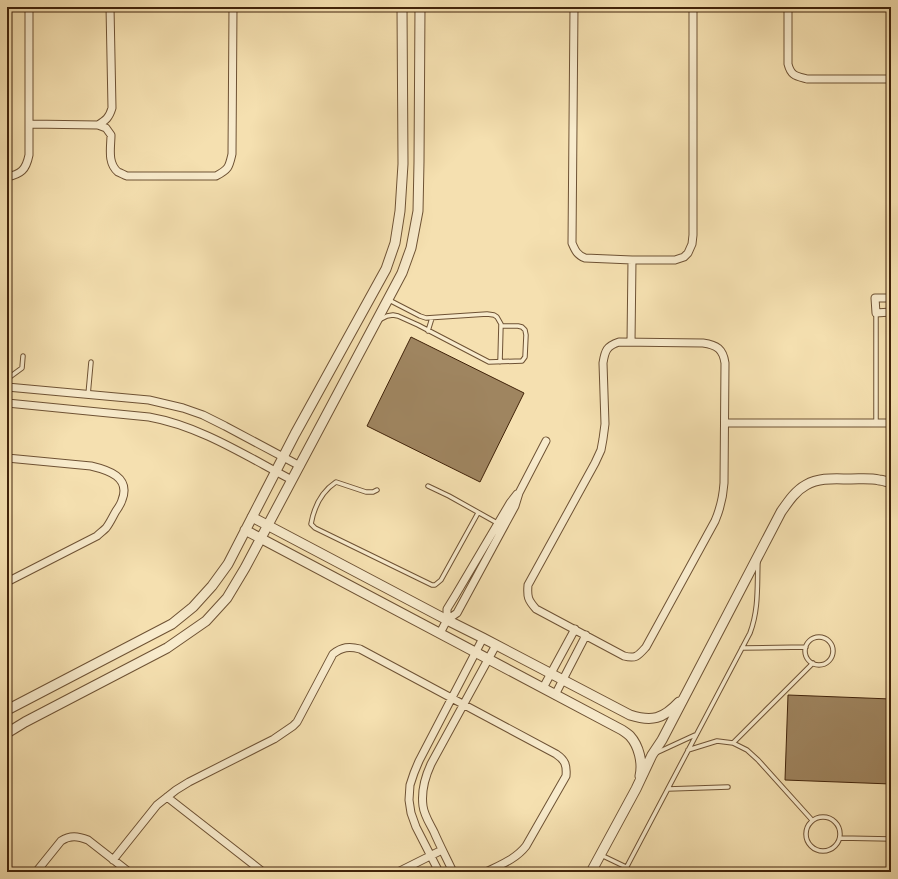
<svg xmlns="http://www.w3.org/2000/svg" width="898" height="879" font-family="Alegreya,serif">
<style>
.building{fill:#9f8560;stroke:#41230a}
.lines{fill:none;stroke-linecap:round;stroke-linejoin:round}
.service-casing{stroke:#6e5234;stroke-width:5.5}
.minor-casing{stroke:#6e5234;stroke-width:9}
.tertiary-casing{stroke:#6e5234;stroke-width:11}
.service{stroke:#f8ebcc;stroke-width:3.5}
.minor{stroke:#f8ebcc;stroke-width:7}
.tertiary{stroke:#f8ebcc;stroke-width:9}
</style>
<rect width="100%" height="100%" fill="#f5e0b0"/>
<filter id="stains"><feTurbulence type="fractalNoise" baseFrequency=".005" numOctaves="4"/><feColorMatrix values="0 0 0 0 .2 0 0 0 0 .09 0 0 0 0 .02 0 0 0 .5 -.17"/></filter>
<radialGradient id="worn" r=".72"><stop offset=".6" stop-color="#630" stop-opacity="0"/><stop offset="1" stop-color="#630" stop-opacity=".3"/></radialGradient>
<path class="building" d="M 411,337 L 524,393 L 480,482 L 367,426 Z
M 788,695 L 891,699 L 891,784 L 785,780 Z"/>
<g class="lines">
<g class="service-casing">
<path id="service" d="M 389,300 L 420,316 L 426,318 L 487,314 L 494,315 L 497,317 L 501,324 L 500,362
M 876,313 L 876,423
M 379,320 L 387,316 L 393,315 L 398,316 L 418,325 L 489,362 L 522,361 L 525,357 L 526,335 L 525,330 L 522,327 L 518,326 L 501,326
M 428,331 L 432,318
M 7,379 L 22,368 L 23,356
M 88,395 L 91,362
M 428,486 L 449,496 L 499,524
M 377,490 L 373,492 L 366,492 L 336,482 C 321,492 314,507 311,524 L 315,528 L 432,585 L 435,585 L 441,580 L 478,513
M805 651a14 14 0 1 1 28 0a14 14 0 1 1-28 0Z
M 742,648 L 806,647
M 733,743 L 813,663
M 688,750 L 717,741 L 733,743 L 747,750 L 758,760 L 812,820
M 656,753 L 695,735
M 668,789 L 728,787
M806 834a17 17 0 1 1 34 0a17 17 0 1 1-34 0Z
M 840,838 L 891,839
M 890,839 L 891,809
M 601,855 L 626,867
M 624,872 L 750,633 C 759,609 757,586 758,561"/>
</g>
<g class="minor-casing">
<path id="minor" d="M 574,7 L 572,243 C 575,250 577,255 585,258 L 632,260 L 675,260 L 684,257 L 688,253 L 692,244 L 693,235 L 693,7
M 788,7 L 788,64 C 791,76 796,76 807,79 L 891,79
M 29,124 L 98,125 L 106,128 L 111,135 C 111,147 107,163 118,172 C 121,173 124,175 127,176 L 216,176 C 229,169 229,167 232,154 L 233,7
M 98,125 C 106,120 109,118 112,108 L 110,7
M 7,177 C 21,174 26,170 29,155 L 29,7
M 891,298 L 875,298 L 876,313 L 891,312
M 619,342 L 703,343 C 717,345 723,349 725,363 L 724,483 C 723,498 721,507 715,521 L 646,647 C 638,656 636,659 624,656 L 536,609 C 528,600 527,597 528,585 L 595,463 L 601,450 L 603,439 L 605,424 L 603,363 C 605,350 607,346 619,342 Z
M 631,342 L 632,260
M 7,387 L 149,400 L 183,408 L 203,415 L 225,426 L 300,466
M 7,403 L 149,417 C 200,426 246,456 292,480
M 725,423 L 891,423
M 7,458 L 91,466 C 108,470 131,477 122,500 C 121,504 118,508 116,511 C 113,516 110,523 106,528 C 103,531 100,533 97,536 L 7,582
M 447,620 L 447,609 L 455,596 L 510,503 L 517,494
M 440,633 L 447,620 L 457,613 L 515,506 L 519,493 L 546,441
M 543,688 L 575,629
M 555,695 L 586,635
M 167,797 L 263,872
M 113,860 L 157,805 L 176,790 L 189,782 L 274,739 L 293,726 L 297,722 L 333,654 C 342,647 349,646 360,649 L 556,754 C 565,760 567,765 566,776 L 526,846 C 516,859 500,865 486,872
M 36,872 L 61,841 C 70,835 78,836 88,840 L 129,872
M 398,872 L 442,850
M 439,872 L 416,827 L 411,813 L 409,800 L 410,785 L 414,773 L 419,761 L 483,638
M 453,872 C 447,859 440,846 434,832 C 430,824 424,815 423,806 C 421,791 425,777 431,764 L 496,645"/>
</g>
<g class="tertiary-casing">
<path id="tertiary" d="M 252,517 L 447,620 L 483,638 L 630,715 C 652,722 663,719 679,702
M 245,530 L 622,730 C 625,732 628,734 630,736 C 639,746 643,763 640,776
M 7,710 L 172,624 L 193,607 L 212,586 L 228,564 L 295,434 L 386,269 L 395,243 L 400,211 L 403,164 L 402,7
M 7,733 L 25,722 L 167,648 L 206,621 L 227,598 L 245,568 L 402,273 L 411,248 L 418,211 L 419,162 L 420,7
M 591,872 L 636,789 L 652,755 L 662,740 L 781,512 C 788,502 795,491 806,485 C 820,477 836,479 851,479 C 861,479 870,478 879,480 C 883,480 887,482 891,483"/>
</g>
<use href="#service" class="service"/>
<use href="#minor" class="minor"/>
<use href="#tertiary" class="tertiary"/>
</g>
<rect width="898" height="879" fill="none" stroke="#f5e0b0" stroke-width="24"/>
<rect x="8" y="8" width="882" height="863" fill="none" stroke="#41230a" stroke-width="2"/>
<rect x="12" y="12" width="874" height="855" fill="none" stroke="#41230a"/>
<rect width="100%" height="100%" filter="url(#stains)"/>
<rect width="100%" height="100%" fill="url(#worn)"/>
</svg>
